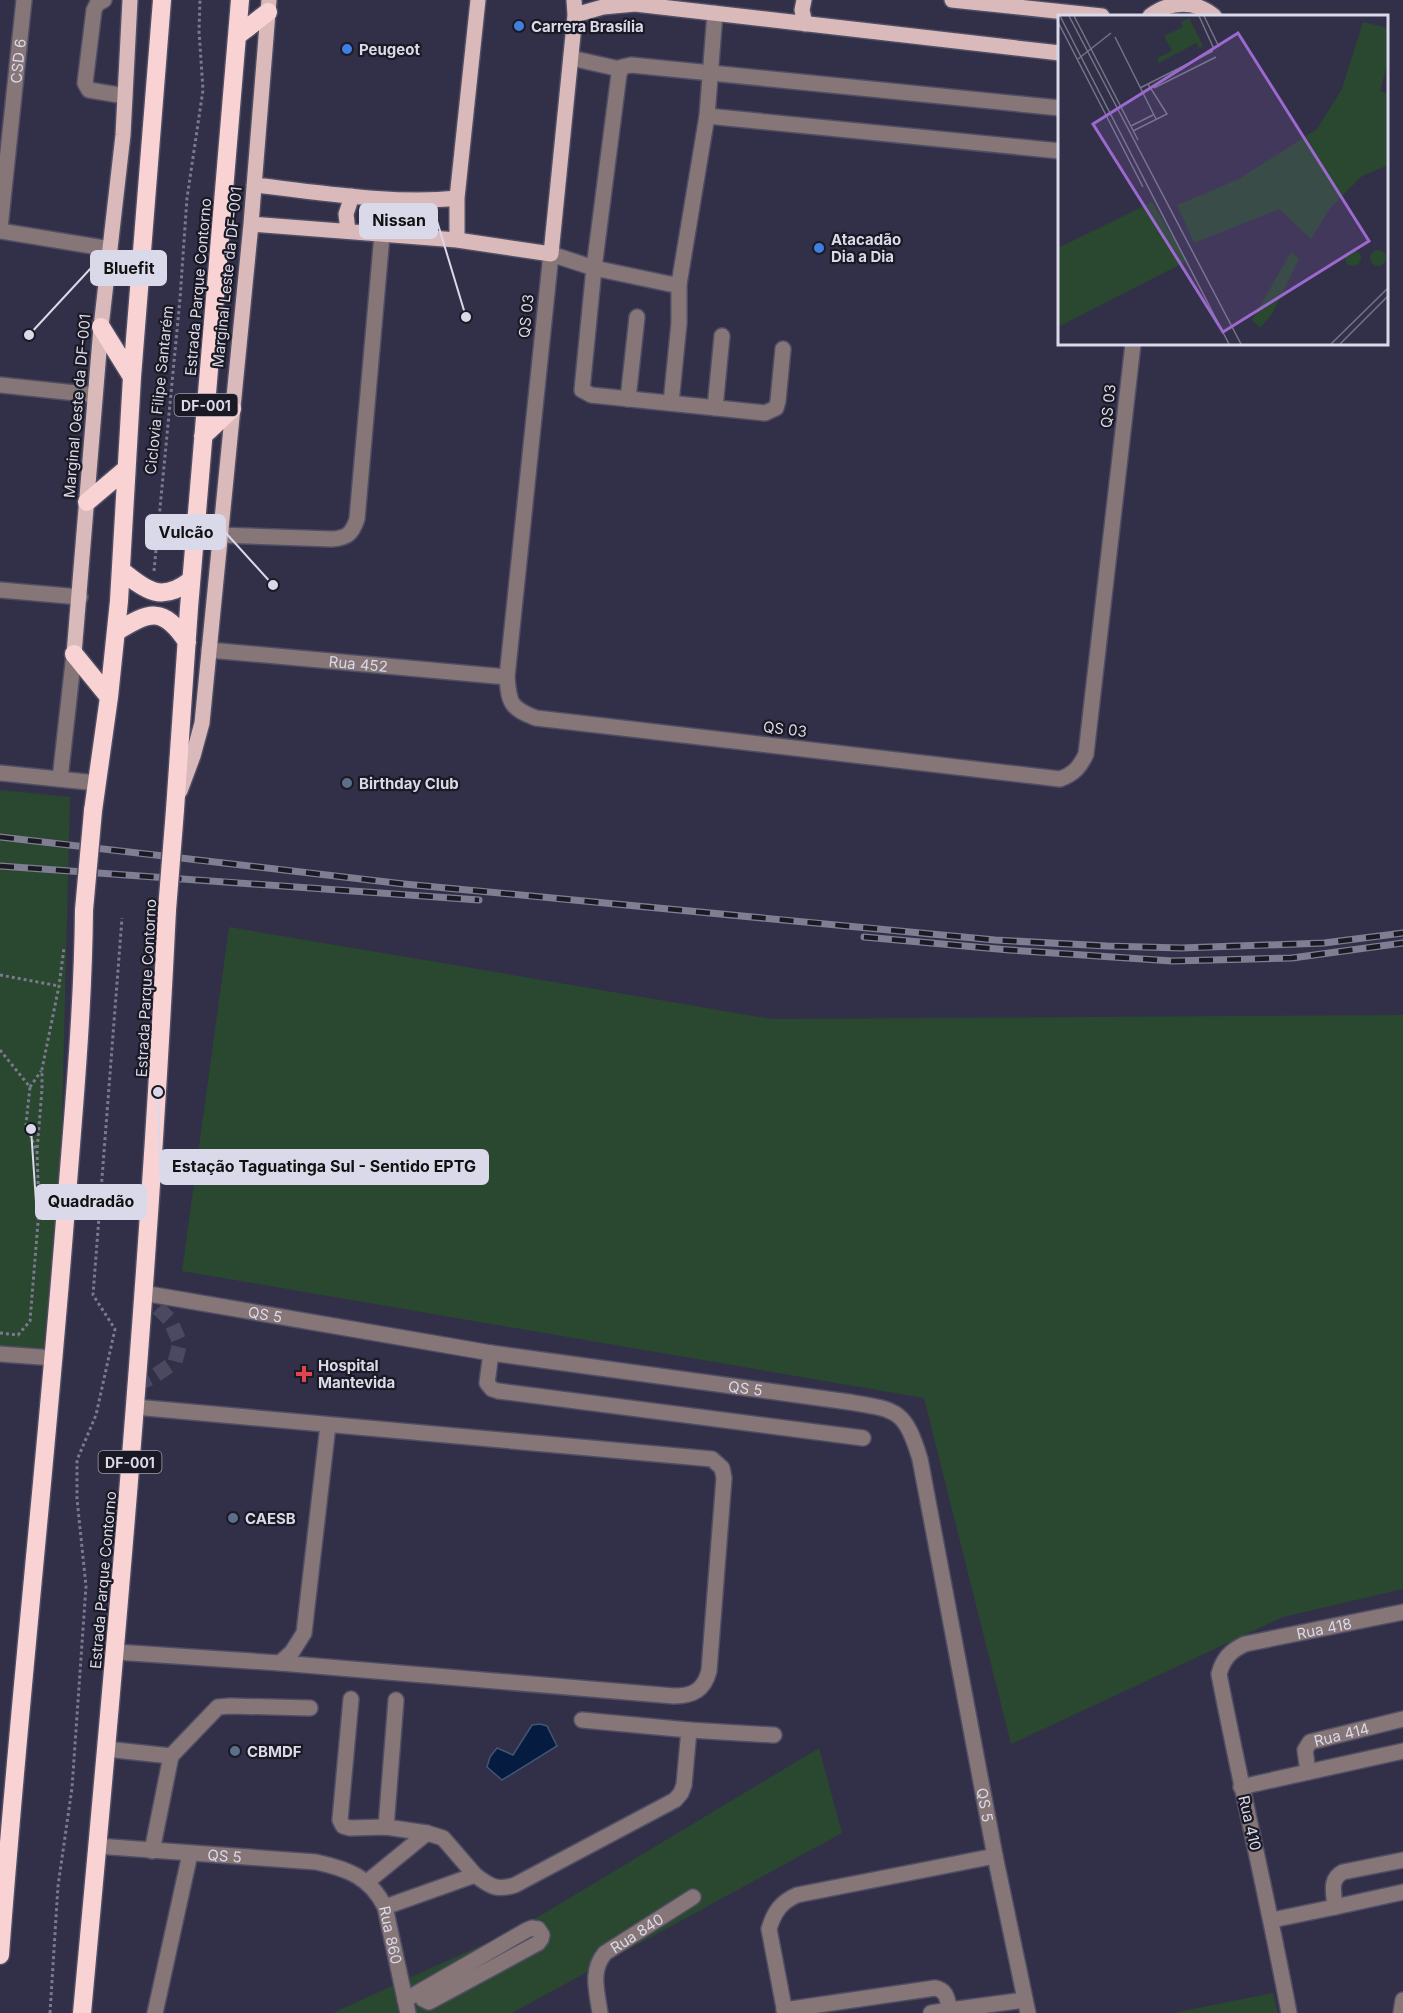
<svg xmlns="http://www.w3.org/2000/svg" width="1403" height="2013" font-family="Inter,sans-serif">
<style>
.green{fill:#2a472f}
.water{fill:#051b40;stroke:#455473;stroke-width:1.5}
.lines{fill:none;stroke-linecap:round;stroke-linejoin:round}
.minor-tunnel{stroke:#4b4960;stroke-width:15;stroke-dasharray:15 8;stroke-linecap:butt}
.minor-casing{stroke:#504e65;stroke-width:18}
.major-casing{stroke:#504e65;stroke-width:18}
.highway-casing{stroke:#504e65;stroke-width:21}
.path{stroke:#7a798d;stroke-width:3;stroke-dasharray:3 3;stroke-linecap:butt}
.minor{stroke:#867677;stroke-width:15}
.major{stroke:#d9b9ba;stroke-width:15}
.highway{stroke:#f9d3d4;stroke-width:18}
.rail-casing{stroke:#807e93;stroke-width:7}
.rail{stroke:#1a1924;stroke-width:4.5;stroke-dasharray:14;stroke-linecap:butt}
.highway-bridge-casing{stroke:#504e65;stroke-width:21;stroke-linecap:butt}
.highway-bridge{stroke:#f9d3d4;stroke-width:18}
.shop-dot{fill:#3f7fe0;stroke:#1a1924;stroke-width:2}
.service-dot{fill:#5c6f8a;stroke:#1a1924;stroke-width:2}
.health-dot{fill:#e0444e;stroke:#1a1924;stroke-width:2}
.labels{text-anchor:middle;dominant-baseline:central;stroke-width:4.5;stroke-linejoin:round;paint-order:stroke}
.shield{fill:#1a1924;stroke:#a09fae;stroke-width:1.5}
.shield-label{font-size:14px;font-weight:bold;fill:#dad9e9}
.poi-label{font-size:15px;font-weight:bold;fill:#dad9e9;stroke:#1a1924;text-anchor:start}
.street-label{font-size:15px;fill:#dad9e9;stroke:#1a1924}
.inset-road{fill:none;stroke:#757488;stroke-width:1.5}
.view{fill:#9c69ce;fill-opacity:0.15;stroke:#9c69ce;stroke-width:3}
.inset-edge{fill:none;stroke:#dad9e9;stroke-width:3}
.leader{fill:none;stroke:#dad9e9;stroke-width:2}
.callout-dot{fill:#dad9e9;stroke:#1a1924;stroke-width:2}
.callout{fill:#dad9e9;stroke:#dad9e9;stroke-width:2}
.callout-label{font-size:16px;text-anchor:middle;font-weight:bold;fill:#111}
</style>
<rect width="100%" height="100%" fill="#323048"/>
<path class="green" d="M 0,790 L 70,797 L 57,1322 L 54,1358 L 0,1353 Z
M 229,927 L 772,1019 L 1403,1015 L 1403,1589 L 1283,1617 L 1011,1744 L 924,1398 L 182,1271 Z
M 819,1748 L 842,1833 L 512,2013 L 333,2013 L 523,1926 Z
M 1273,1993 L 1278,2013 L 1173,2013 Z"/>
<path class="water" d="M 540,1724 L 547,1726 L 557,1746 L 502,1780 L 487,1767 L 490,1757 L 497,1748 L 513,1755 L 532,1725 Z"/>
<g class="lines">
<path class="minor-tunnel" d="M 136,1385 L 156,1375 L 175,1362 L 180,1343 L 170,1320 L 143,1293"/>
<g class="minor-casing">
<g id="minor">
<path d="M 104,0 L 97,4 L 94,10 L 85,83 L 89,90 L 125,96"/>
<path d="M 571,58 L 620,69"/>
<path d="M 707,116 L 1060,151"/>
<path id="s1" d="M 0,228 L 24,0"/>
<path d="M 0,231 L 110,249"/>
<path d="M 679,284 L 670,284 L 594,268 L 551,254 L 507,677 C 509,703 510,708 536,718 L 1060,779 C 1074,774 1080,767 1086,754 L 1133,344"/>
<path d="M 783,349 L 778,401 L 776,408 L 765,413 L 591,395 L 582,390 L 594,268 L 619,74 L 622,67 L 631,65 L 1060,108"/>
<path d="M 0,385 L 95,395"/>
<path d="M 628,399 L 637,317"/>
<path d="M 671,403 L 679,323 L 679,284 L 707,116 L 715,13"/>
<path d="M 715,408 L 722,336"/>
<path d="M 219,535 L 332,539 C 347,538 352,534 357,519 L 382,235"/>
<path d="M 0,590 L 80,597"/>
<path id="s2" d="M 209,650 L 507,677"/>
<path d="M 0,773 L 97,783"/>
<path d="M 60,779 L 74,654"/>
<path id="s3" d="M 143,1293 L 491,1353 L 849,1402 C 898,1410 905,1410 920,1459 L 995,1856 L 1028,2013"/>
<path d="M 491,1353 L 487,1383 L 492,1389 L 498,1391 L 863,1438"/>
<path d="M 0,1354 L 54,1358"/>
<path d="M 116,1652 L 280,1663 L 674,1696 C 693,1696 704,1690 709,1671 L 724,1478 L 722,1468 L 712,1459 L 135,1407"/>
<path d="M 280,1663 L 292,1652 L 304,1633 L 328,1425"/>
<path d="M 351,1699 L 340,1820 L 343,1826 L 350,1828 L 386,1827 L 427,1833 L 443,1838 L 475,1875 L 385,1907"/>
<path d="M 689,1730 L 774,1735"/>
<path d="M 106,1749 L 171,1756 L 218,1707 L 230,1706 L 310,1708"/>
<path id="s4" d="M 1308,1772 L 1305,1750 L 1310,1742 L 1403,1719"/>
<path d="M 1241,1787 L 1403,1751"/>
<path d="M 386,1827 L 396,1700"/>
<path id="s5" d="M 97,1846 L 316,1862 C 348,1869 370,1877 385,1907 L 408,2013"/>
<path d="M 152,1851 L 171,1756"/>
<path d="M 475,1875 C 490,1886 496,1891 515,1885 L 675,1800 L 681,1793 L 684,1785 L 689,1730 L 582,1720"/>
<path d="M 367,1882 L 427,1833"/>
<path d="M 1335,1907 L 1403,1892"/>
<path d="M 1272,1920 L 1335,1907 C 1334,1893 1329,1879 1343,1872 L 1403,1860"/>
<path d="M 405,2000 L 527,1930 L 532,1928 L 538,1929 L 542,1935 L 541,1939 L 538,1943 L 429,2002 L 423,1999 L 419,1992"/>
<path d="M 784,2010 L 935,1988 C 947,1990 947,1999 950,2010 L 1025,2000"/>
<path d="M 155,2013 L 190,1854"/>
<path id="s6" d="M 600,2013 C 597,1991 590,1971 605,1953 L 693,1897"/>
<path d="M 785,2013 L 769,1929 C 774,1912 781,1902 797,1895 L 995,1856"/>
<path d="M 931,2013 L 950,2010"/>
<path id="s7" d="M 1289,2013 C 1268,1900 1241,1788 1219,1674 C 1223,1659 1230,1651 1245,1644 L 1403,1612"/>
<path d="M 1401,2013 L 1403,2000"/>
</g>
</g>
<g class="major-casing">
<path id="major" d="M 804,0 L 802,10 L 805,24
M 952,0 L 1102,16
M 575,15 L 603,7 L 635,4 L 1060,53
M 1150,16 C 1170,1 1195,0 1214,16
M 254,185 C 318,192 394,205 457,198
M 251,224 L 457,240 L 551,254 L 575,15 L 574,0
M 348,231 L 346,214 L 352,196
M 457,240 L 457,198 L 478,0
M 74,654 L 101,327 L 123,135 L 130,0
M 180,791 L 193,756 L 202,723 L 251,224 L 269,0"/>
</g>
<g class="highway-casing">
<path id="highway" d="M 237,36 L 268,12
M 101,327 L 132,377
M 203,436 L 232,409
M 87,502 L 126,469
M 121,570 C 146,591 162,603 191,580
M 116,632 C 150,611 163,606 187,642
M 74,654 L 109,697
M 175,810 L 189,608 L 240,0
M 93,811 L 109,697 L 119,601 L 132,377 L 162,0
M 0,1955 C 18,1710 46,1465 65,1220 C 73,1117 83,1014 84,910
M 82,2013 C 116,1646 149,1279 167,910"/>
</g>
<path class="path" d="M 154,571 L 180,299 L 187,198 L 203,90 L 199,31 L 200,0
M 0,975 L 59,986
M 0,1050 L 30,1087 L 26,1124 L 36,1150
M 30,1087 L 41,1071
M 0,1333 L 18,1335 L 30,1321 L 39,1210 L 37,1151 L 42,1089 L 42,1069 L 59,986 L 64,948
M 50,2013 L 58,1886 L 72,1788 L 86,1586 L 77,1499 L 77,1460 L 96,1415 L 115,1329 L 93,1295 L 122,918"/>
<use href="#minor" class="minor"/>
<use href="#major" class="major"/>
<use href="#highway" class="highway"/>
<g class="rail-casing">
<path id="rail" d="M 0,837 L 404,884 L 995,940 L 1107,946 L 1181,948 L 1324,943 L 1403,933
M 0,866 L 479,900
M 864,937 L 1009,950 L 1172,961 L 1292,958 L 1403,943"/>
</g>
<use href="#rail" class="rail"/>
<g class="highway-bridge-casing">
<path id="highway-bridge" d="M 84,910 L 93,811
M 167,910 L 175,810"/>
</g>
<use href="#highway-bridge" class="highway-bridge"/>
</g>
<g class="shop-dot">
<circle cx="519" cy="26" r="6"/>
<circle cx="347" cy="49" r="6"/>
<circle cx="819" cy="248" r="6"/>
</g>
<g class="service-dot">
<circle cx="347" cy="783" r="6"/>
<circle cx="233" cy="1518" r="6"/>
<circle cx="235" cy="1751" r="6"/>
</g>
<path class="health-dot" d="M301 1365h6v6h6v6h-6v6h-6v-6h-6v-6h6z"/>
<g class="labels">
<g class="shield">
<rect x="174.5" y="394" width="63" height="22" rx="4.5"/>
<rect x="98.5" y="1451" width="63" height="22" rx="4.5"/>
</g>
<g class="shield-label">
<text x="206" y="405">DF-001</text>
<text x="130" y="1462">DF-001</text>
</g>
<g class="poi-label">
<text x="531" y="26">Carrera Brasília</text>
<text x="359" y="49">Peugeot</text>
<text x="831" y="239">Atacadão<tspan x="831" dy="17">Dia a Dia</tspan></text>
<text x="359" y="783">Birthday Club</text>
<text x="318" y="1365">Hospital<tspan x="318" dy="17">Mantevida</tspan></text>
<text x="245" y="1518">CAESB</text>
<text x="247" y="1751">CBMDF</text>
</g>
<g class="street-label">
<text stroke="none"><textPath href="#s1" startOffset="168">CSD 6</textPath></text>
<text transform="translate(227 277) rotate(-84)">Marginal Leste da DF-001</text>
<text transform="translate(198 287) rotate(-85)">Estrada Parque Contorno</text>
<text transform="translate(526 316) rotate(-84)">QS 03</text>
<text transform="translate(159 390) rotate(-84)">Ciclovia Filipe Santarém</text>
<text transform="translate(77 406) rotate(-85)">Marginal Oeste da DF-001</text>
<text transform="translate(1108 406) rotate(-84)">QS 03</text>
<text stroke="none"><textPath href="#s2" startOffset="150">Rua 452</textPath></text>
<text transform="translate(785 729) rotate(7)">QS 03</text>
<text transform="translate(146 988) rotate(-87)">Estrada Parque Contorno</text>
<text stroke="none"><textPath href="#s3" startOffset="124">QS 5</textPath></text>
<text stroke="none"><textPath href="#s3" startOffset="610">QS 5</textPath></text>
<text transform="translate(103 1580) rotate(-85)">Estrada Parque Contorno</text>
<text stroke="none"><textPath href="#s7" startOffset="468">Rua 418</textPath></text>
<text stroke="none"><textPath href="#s4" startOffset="64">Rua 414</textPath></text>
<text stroke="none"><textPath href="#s3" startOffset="1167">QS 5</textPath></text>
<text transform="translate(1250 1823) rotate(77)">Rua 410</text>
<text stroke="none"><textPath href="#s5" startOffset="128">QS 5</textPath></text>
<text stroke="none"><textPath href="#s6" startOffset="100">Rua 840</textPath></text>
<text stroke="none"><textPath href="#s5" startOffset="334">Rua 860</textPath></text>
</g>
</g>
<g transform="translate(1058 15)">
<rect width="330" height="330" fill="#323048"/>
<path d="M 131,3 L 145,31 L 141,33 L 138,28 L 101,48 L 99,43 L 114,36 L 106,21 L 125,12 L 123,7 ZM 305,7 L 330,13 L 330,47 L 322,76 L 330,79 L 330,150 L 304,161 L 272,193 L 253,224 L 221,194 L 136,228 L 119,190 L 181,164 L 259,114 L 284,74 ZM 94,187 L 129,246 L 0,312 L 0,233 ZM287 243a8 8 0 1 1 16 0a8 8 0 1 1-16 0ZM312 243a8 8 0 1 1 16 0a8 8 0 1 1-16 0ZM 233,237 L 241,244 L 214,299 L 202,313 L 194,305 Z" fill="#2a472f"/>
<path class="inset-road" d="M 2,1 L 171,329M 11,1 L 183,329M 16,1 L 80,125M 141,1 L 156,34M 146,1 L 161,32M 0,7 L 85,172M 57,22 L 98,104M 20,44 L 53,18M 82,73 L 155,36M 96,73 L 158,42M 73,111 L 95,100M 75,116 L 109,99 L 90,69M 273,329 L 330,273M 282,329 L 330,281"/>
<path class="view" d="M 180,18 L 311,226 L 165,317 L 35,109 Z"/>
<rect width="330" height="330" class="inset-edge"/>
</g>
<path class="leader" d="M466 317L437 221M29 335L91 268M273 585L225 532M158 1092L160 1167M31 1129L36 1202"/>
<g class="callout-dot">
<circle cx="466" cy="317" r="6"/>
<circle cx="29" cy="335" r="6"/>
<circle cx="273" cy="585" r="6"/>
<circle cx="158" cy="1092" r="6"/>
<circle cx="31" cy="1129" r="6"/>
</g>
<g class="callout">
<rect x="360" y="204" width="77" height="34" rx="6"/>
<rect x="91" y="251" width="75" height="34" rx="6"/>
<rect x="146" y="515" width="79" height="34" rx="6"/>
<rect x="160" y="1150" width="328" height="34" rx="6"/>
<rect x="36" y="1185" width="110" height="34" rx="6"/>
</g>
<g class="callout-label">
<text x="399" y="226">Nissan</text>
<text x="129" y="274">Bluefit</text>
<text x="186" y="538">Vulcão</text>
<text x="324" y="1172">Estação Taguatinga Sul - Sentido EPTG</text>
<text x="91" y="1207">Quadradão</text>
</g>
</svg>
